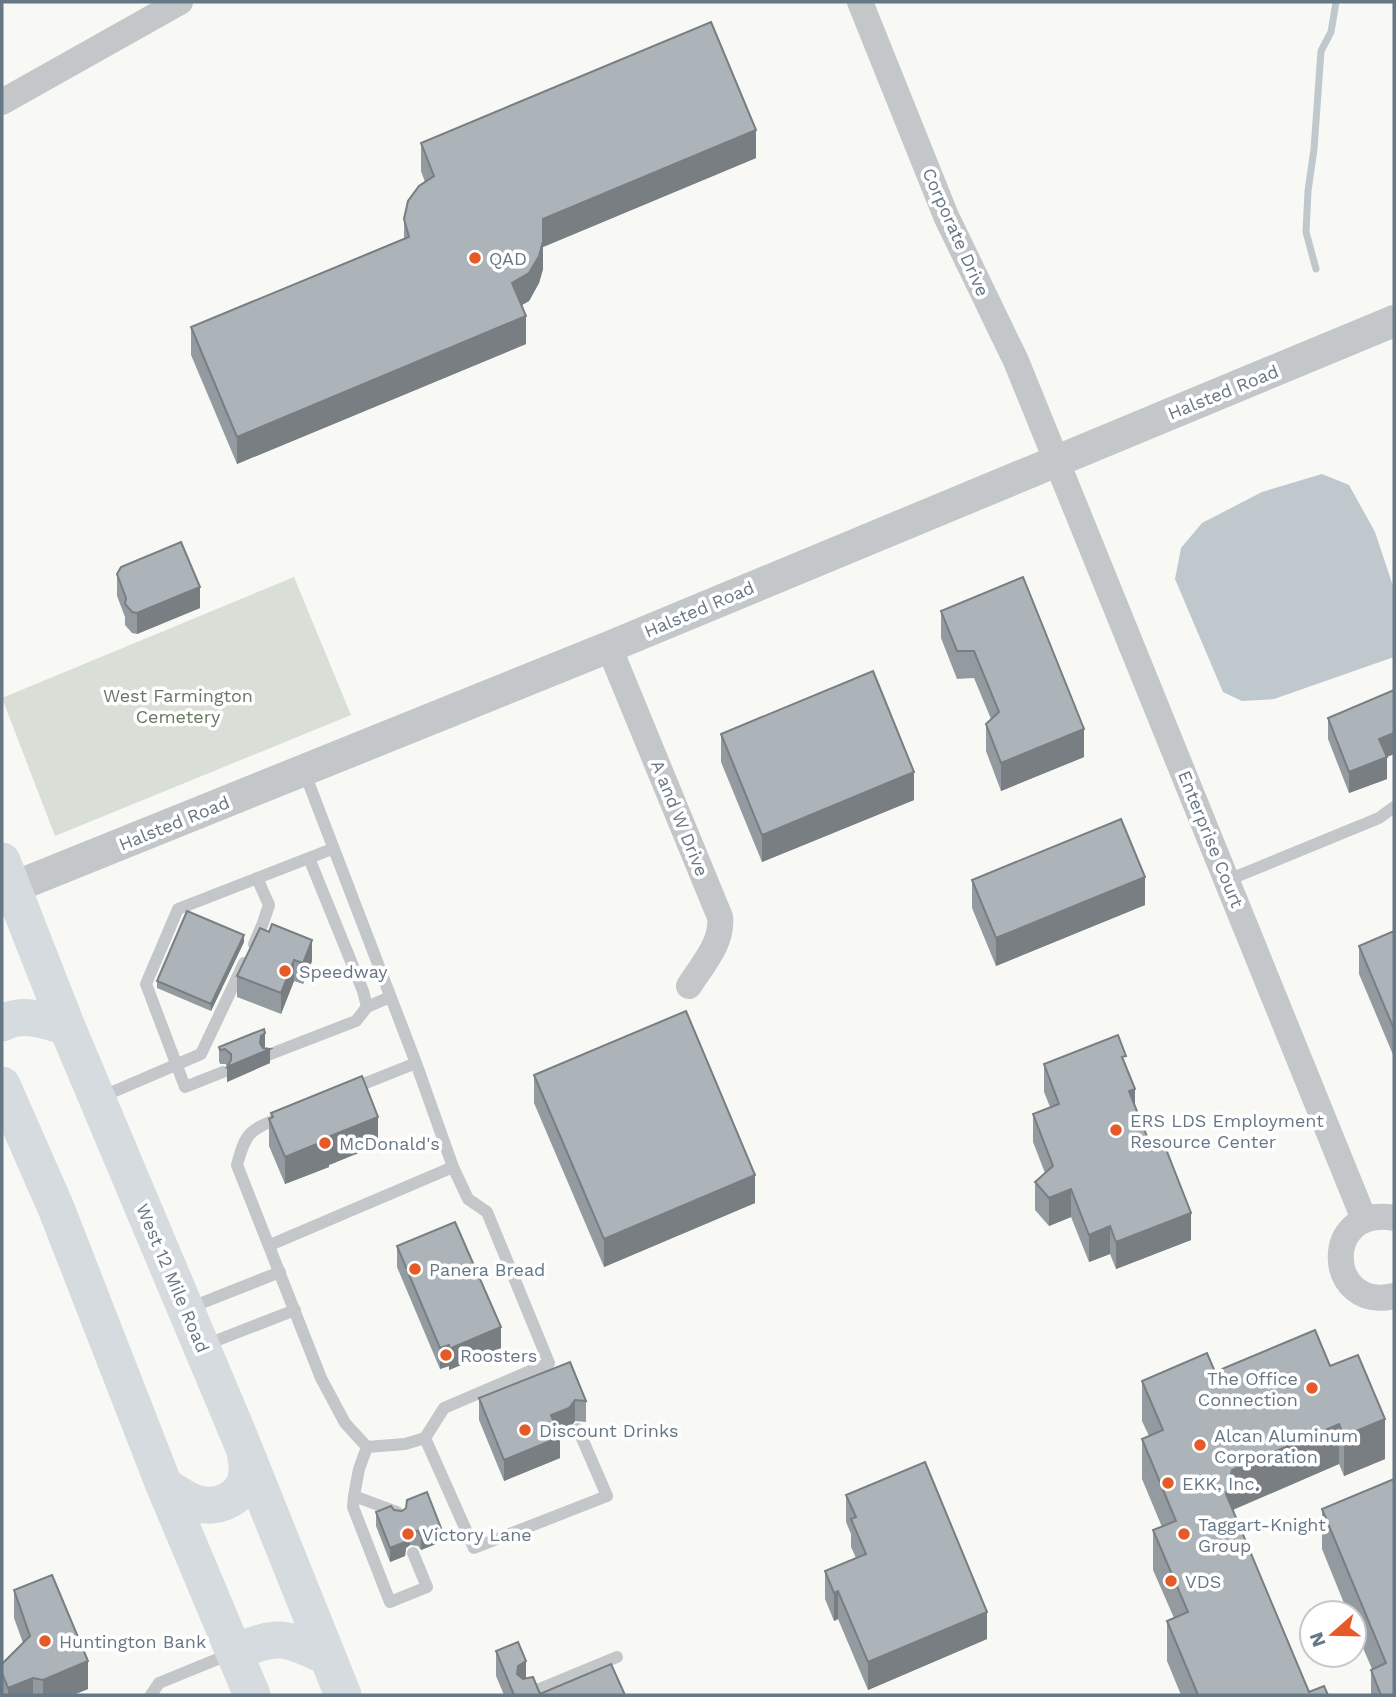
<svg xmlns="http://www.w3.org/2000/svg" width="1396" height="1697" font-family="'Work Sans',sans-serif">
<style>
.green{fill:#d9dfd6}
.water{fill:#bec8cd}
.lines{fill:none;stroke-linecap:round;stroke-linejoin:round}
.stream{stroke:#bec8cd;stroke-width:7}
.service{stroke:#c3c7ca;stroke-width:12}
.minor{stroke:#c3c7ca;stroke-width:26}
.tertiary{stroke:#c3c7ca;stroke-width:32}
.secondary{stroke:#d6dbdf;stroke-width:37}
.wall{fill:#949ba0}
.shaded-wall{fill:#787e82}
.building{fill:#acb4ba;stroke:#787e82;stroke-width:2}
.poi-dot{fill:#e65a27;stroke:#fff;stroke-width:2.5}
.labels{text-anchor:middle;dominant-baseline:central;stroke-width:7;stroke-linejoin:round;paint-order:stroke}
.street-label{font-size:18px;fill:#667786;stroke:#fff}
.poi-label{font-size:18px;fill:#667786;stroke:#fff;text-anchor:start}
.park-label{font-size:18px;fill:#657861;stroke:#fff}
</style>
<rect width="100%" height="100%" fill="#f8f8f5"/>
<path class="green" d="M 294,577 L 351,715 L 55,836 L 2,698 Z"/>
<path class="water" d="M 1322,474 L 1349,485 L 1375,532 L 1394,589 L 1394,657 L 1274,699 L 1242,701 L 1223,692 L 1175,579 L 1181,548 L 1202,523 L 1262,492 Z"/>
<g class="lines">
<path class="stream" d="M 1316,269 L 1306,232 L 1308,191 L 1314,149 L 1321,51 L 1331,32 L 1336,2"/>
<path class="service" d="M 309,858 L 363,991 L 367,1007
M 1228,880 L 1379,818 L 1394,807
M 254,944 L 263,923 L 269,905 L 257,878
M 268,1055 L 356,1021 L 367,1007 L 390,997
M 223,1072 L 185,1087 L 146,984 L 178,909 L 332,849
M 351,1089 L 416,1063
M 101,1097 L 201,1054 L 244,963
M 282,1117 C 250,1130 246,1131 237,1165 L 321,1378 L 345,1423 L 367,1447 L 405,1444 L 425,1438 L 444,1408 L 549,1363 L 487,1212 L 468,1199 L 453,1167 L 416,1063 L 304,771
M 270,1245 L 453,1167
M 189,1308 L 280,1272
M 205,1345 L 295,1310
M 425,1438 L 474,1548 L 607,1496 L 578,1429
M 354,1496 L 359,1469 L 367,1447
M 399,1517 L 397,1512 L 354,1496 L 353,1507 L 390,1602 L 427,1587 L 413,1553
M 151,1695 L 159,1683 L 230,1654
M 525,1695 L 617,1657"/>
<path class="minor" d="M 860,2 L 946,216 L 1016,361 L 1364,1219
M 2,102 L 180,2
M 609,647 L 720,917 C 723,943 702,965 689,986
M 1394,1218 C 1321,1205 1325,1312 1394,1296"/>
<path class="tertiary" d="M 2,892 L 609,647 L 1394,321"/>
<path class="secondary" d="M 2,861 L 67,1027 L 237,1431 L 343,1695
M 2,1023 C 24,1012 44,1020 67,1027
M 2,1085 L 56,1208 L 164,1485 L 252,1695
M 164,1485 C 175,1492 186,1501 198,1504 C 220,1509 245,1497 247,1473 C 248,1466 246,1458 245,1451
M 234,1652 C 280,1635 281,1636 326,1656"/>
</g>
<path class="wall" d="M 421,143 L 756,158 L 543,247 L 543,269 L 539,283 L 529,301 L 521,305 L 526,344 L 237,464 L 191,355 L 191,327 L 404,238 L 404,219 L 425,182 L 421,171 Z
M 117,574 L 200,608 L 137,634 L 132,633 L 125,625 L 125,617 L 117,596 Z
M 941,611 L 1084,757 L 1001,791 L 986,751 L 986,724 L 991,719 L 974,678 L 957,679 L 941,638 Z
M 1394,690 L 1394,754 L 1387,757 L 1387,779 L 1349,793 L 1328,739 L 1328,718 Z
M 721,734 L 914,800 L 762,862 L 721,762 Z
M 972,880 L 1145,905 L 996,966 L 972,908 Z
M 260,928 L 312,961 L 303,984 L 294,981 L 281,1014 L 237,997 L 237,976 Z
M 1394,931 L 1394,1057 L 1359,974 L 1359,946 Z
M 244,942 L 211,1011 L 157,988 L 157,981 Z
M 219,1047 L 265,1047 L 263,1048 L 270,1063 L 227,1082 L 228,1066 L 225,1064 L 220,1064 L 219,1061 Z
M 1044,1064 L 1126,1067 L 1135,1106 L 1152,1149 L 1191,1240 L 1116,1269 L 1110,1254 L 1089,1262 L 1071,1217 L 1049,1226 L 1035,1210 L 1035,1182 L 1045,1173 L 1033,1142 L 1033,1114 L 1050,1107 L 1044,1092 Z
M 534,1075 L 755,1203 L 604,1267 L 534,1103 Z
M 271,1113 L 378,1145 L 329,1165 L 329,1167 L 285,1184 L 269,1146 L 269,1119 L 271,1118 Z
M 397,1246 L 501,1348 L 449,1370 L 449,1366 L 440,1369 L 397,1267 Z
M 570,1362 L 586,1401 L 586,1422 L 575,1421 L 569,1429 L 559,1433 L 560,1458 L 504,1481 L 479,1420 L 479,1398 Z
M 1330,1366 L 1385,1459 L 1344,1476 L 1339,1464 L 1233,1510 L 1309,1692 L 1328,1695 L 1181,1695 L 1167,1661 L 1167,1621 L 1174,1618 L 1153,1570 L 1153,1530 L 1162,1527 L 1142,1479 L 1142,1439 L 1149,1436 L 1142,1421 L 1142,1381 L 1215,1372 Z
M 1394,1479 L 1394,1695 L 1371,1695 L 1371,1670 L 1372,1669 L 1354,1627 L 1354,1613 L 1348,1613 L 1322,1549 L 1322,1509 Z
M 846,1495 L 987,1639 L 868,1690 L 838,1619 L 834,1621 L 825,1599 L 825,1571 L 856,1558 L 851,1547 L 851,1534 L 846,1522 Z
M 394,1510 L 441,1542 L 421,1550 L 418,1546 L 410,1545 L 406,1548 L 405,1556 L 390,1562 L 376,1526 L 376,1512 Z
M 14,1590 L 88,1689 L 73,1695 L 2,1695 L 2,1664 L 23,1643 L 14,1618 Z
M 496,1651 L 526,1678 L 540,1694 L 625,1695 L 504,1695 L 496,1676 Z"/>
<path class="shaded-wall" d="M 756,130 L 756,158 L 543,247 L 543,269 L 539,283 L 529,301 L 512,311 L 512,283 L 543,219 Z
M 526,316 L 526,344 L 237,464 L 237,437 Z
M 200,587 L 200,608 L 137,634 L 137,613 Z
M 1084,729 L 1084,757 L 1001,791 L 1001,763 Z
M 1394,733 L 1394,754 L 1379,760 L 1379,739 Z
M 1387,757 L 1387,779 L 1349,793 L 1349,772 Z
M 914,772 L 914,800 L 762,862 L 762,835 Z
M 1145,877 L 1145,905 L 996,966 L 996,938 Z
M 244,935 L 244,942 L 211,1011 L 211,1004 Z
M 312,940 L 312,961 L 303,984 L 303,963 Z
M 294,960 L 294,981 L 281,1014 L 281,993 Z
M 265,1033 L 265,1047 L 261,1050 L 270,1049 L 270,1063 L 227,1082 L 227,1067 L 260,1043 L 261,1036 Z
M 1135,1089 L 1135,1116 L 1129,1091 Z
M 378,1117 L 378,1145 L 329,1165 L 329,1167 L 285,1184 L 285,1157 L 328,1137 Z
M 755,1175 L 755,1203 L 604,1267 L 604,1239 Z
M 1071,1189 L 1071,1217 L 1049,1226 L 1049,1198 Z
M 1191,1213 L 1191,1240 L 1116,1269 L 1116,1242 Z
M 1110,1226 L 1110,1254 L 1089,1262 L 1089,1235 Z
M 501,1327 L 501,1348 L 449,1370 L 449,1349 Z
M 449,1345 L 449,1366 L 440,1369 L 440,1348 Z
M 575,1400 L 575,1421 L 569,1429 L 551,1436 L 551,1415 Z
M 1385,1419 L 1385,1459 L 1344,1476 L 1344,1436 Z
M 1339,1424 L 1339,1464 L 1232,1510 L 1226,1494 L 1232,1470 Z
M 560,1437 L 560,1458 L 504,1481 L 504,1460 Z
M 441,1528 L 441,1542 L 421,1550 L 421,1536 Z
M 410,1530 L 410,1545 L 406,1548 L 405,1556 L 390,1562 L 390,1548 Z
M 838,1591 L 838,1619 L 834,1621 L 834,1593 Z
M 987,1612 L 987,1639 L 868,1690 L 868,1662 Z
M 88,1661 L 88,1689 L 73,1695 L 43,1695 L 43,1680 Z
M 526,1661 L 526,1685 L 518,1690 L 518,1666 Z
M 33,1678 L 33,1695 L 8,1695 L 8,1688 Z"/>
<path class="building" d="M 711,22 L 756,130 L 543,219 L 543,241 L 539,256 L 529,273 L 512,283 L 526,316 L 237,437 L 191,327 L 409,237 L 404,219 L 408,201 L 419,186 L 434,176 L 421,143 Z
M 181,542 L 200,587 L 137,613 L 132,612 L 125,604 L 126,598 L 117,574 L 121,567 Z
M 1023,577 L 1084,729 L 1001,763 L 986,724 L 999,712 L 974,651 L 957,651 L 941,611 Z
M 873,671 L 914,772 L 762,835 L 721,734 Z
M 1394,690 L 1394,733 L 1379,739 L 1387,757 L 1349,772 L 1328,718 Z
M 1121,819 L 1145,877 L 996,938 L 972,880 Z
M 187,911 L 244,935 L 211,1004 L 157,981 Z
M 272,924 L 312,940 L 303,963 L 294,960 L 281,993 L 237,976 L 260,928 L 269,932 Z
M 1394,931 L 1394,1029 L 1359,946 Z
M 686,1011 L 755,1175 L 604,1239 L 534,1075 Z
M 264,1029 L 265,1033 L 261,1036 L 260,1043 L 263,1048 L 270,1049 L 227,1067 L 231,1060 L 231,1054 L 225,1049 L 220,1050 L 219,1047 Z
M 1118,1035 L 1126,1056 L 1122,1057 L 1135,1089 L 1129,1091 L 1152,1149 L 1164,1144 L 1191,1213 L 1116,1242 L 1110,1226 L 1089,1235 L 1071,1189 L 1049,1198 L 1035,1182 L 1053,1166 L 1033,1114 L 1059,1104 L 1044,1064 Z
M 362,1076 L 378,1117 L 328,1137 L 329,1139 L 285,1157 L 269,1119 L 273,1117 L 271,1113 Z
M 455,1222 L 501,1327 L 449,1349 L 449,1345 L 440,1348 L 397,1246 Z
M 1315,1330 L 1330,1366 L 1358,1355 L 1385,1419 L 1344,1436 L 1339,1424 L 1232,1470 L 1226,1494 L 1309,1692 L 1324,1686 L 1328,1695 L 1198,1695 L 1167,1621 L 1188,1612 L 1153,1530 L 1176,1521 L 1142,1439 L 1163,1430 L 1142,1381 L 1207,1353 L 1215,1372 Z
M 570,1362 L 586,1401 L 575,1400 L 569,1408 L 551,1415 L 560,1437 L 504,1460 L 479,1398 Z
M 925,1462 L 987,1612 L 868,1662 L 838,1591 L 834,1593 L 825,1571 L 866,1554 L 851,1519 L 856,1517 L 846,1495 Z
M 1394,1479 L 1394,1695 L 1381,1695 L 1371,1670 L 1386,1663 L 1322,1509 Z
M 427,1492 L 441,1528 L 421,1536 L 418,1531 L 410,1530 L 406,1534 L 405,1542 L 390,1548 L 376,1512 L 391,1506 L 394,1510 L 402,1511 L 406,1508 L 407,1500 Z
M 52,1575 L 88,1661 L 43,1680 L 33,1678 L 8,1688 L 2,1673 L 2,1664 L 30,1636 L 14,1590 Z
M 518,1642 L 526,1661 L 518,1666 L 517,1674 L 523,1679 L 533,1677 L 540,1694 L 611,1664 L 625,1695 L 514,1695 L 496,1651 Z"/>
<g class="poi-dot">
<circle cx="475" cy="258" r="7"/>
<circle cx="285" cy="971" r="7"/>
<circle cx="1116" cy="1130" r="7"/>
<circle cx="325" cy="1143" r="7"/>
<circle cx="415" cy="1269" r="7"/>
<circle cx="446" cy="1355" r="7"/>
<circle cx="1312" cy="1388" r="7"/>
<circle cx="525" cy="1430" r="7"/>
<circle cx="1200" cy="1445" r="7"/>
<circle cx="1168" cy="1483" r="7"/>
<circle cx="408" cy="1534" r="7"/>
<circle cx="1184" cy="1534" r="7"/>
<circle cx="1171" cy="1581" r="7"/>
<circle cx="45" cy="1641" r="7"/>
</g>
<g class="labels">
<g class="street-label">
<text transform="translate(956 232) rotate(66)">Corporate Drive</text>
<text transform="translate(1223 392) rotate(-22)">Halsted Road</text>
<text transform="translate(699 609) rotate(-23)">Halsted Road</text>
<text transform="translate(680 818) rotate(68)">A and W Drive</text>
<text transform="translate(174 823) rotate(-22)">Halsted Road</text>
<text transform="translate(1211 839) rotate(68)">Enterprise Court</text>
<text transform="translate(173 1278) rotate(67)">West 12 Mile Road</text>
</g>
<g class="poi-label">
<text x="489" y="258">QAD</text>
<text x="299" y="971">Speedway</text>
<text x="1130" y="1120">ERS LDS Employment<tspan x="1130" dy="21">Resource Center</tspan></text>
<text x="339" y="1143">McDonald's</text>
<text x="429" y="1269">Panera Bread</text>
<text x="460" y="1355">Roosters</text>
<text x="1298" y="1378" text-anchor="end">The Office<tspan x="1298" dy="21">Connection</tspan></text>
<text x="539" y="1430">Discount Drinks</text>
<text x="1214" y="1435">Alcan Aluminum<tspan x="1214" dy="21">Corporation</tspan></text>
<text x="1182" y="1483">EKK, Inc.</text>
<text x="1198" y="1524">Taggart-Knight<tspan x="1198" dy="21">Group</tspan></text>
<text x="422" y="1534">Victory Lane</text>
<text x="1185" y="1581">VDS</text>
<text x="59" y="1641">Huntington Bank</text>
</g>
<g class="park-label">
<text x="178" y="695">West Farmington<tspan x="178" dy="21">Cemetery</tspan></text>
</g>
</g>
<rect width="1396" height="1697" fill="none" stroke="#667786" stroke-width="7"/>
<g transform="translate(1333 1634) rotate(250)"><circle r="33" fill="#ffffff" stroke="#c2c9cf" stroke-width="2"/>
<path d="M0-5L12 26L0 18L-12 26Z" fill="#e65a27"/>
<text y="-10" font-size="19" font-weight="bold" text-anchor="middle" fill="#667786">N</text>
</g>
</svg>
